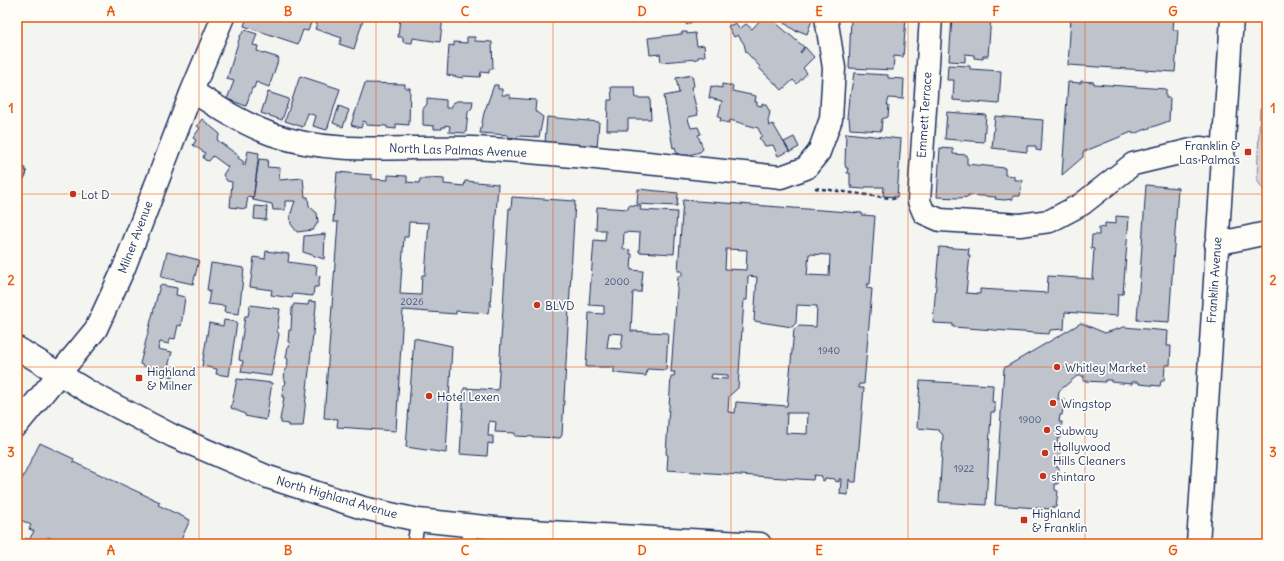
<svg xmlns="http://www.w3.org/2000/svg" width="1284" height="561" font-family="Delius,sans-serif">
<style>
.green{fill:#d4d6db;stroke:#78829c}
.building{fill:#bfc3cc;stroke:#1b2f5e;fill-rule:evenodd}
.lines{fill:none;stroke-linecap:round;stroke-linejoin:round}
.lane-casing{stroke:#1b2f5e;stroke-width:16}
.street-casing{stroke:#1b2f5e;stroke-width:25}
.secondary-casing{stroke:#1b2f5e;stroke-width:25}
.primary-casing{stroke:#1b2f5e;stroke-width:25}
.path{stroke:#1b2f5e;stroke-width:2.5;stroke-dasharray:4 3;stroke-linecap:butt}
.lane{stroke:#fdfcf7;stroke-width:13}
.street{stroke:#fdfcf7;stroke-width:22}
.secondary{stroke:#fdfcf7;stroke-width:22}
.primary{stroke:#fdfcf7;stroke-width:22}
.grid{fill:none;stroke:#e8590c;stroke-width:1;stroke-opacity:0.55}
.poi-dot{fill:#c8321e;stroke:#fdfcf7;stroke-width:1.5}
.labels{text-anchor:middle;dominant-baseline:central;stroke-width:3.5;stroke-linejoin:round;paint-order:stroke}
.number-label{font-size:10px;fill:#44547a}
.street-label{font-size:12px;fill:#1b2f5e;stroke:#fdfcf7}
.poi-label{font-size:12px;fill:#1b2f5e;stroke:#fdfcf7;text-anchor:start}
.neatline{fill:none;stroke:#e8590c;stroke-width:1.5}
.grid-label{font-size:13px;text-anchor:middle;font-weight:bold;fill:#e8590c}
</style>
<rect width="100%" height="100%" fill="#f4f4f1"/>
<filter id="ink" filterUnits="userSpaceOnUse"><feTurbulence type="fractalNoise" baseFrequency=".025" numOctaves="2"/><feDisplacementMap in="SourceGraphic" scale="8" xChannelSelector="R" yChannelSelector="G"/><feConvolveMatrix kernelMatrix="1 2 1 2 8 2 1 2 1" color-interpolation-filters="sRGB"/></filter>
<g filter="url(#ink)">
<path class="green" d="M 1260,108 L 1267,108 L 1267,195 L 1257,180 Z"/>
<path class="building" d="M 247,17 L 267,17 L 274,20 L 275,17 L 313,17 L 308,31 L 303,30 L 298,44 L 244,26 Z
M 319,17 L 364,17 L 354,49 L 339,44 L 342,38 L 315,29 Z
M 400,17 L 443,17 L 440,42 L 413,38 L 412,43 L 403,42 L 403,37 L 398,37 Z
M 598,17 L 647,17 L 647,18 L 598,22 Z
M 681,17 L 699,17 L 687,25 Z
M 763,17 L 769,17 L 804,47 L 800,52 L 801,53 L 805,47 L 814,57 L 803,68 L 807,73 L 797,84 L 793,80 L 782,90 L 759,68 L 760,67 L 746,52 L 744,44 L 738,35 L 734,37 L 728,26 L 736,23 L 739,29 L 746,24 L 752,29 Z
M 776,17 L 813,17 L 807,34 L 797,30 L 797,32 Z
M 851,17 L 906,18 L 903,57 L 894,56 L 893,70 L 849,68 Z
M 952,17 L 991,17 L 988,56 L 983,56 L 983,59 L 974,58 L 974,55 L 965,54 L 965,62 L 949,61 Z
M 1071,17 L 1174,17 L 1173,30 L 1178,30 L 1175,72 L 1068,65 Z
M 245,30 L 257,34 L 253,45 L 258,46 L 257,51 L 279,58 L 269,87 L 256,82 L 254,88 L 252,88 L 246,106 L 227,99 L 234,81 L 227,79 L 240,36 Z
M 682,32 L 687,32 L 687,34 L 695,33 L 697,46 L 704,45 L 705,56 L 698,57 L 698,59 L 661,62 L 660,54 L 650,55 L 648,38 L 682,34 Z
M 467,37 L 475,37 L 475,41 L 492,42 L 493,69 L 489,69 L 489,73 L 481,72 L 480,77 L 463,76 L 463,78 L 447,75 L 449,45 L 454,46 L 454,42 L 467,43 Z
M 948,65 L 970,66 L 970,69 L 1001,71 L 999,104 L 953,100 L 954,80 L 947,80 Z
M 854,73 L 888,75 L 888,78 L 904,79 L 903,99 L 889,98 L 887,105 L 889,105 L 888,117 L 882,119 L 881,131 L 850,129 L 849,118 L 847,118 L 849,97 L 850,97 Z
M 692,75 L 694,86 L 691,87 L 698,115 L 689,117 L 688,119 L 691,128 L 698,127 L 701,134 L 698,135 L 703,149 L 700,152 L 682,157 L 679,153 L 677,154 L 675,147 L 673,148 L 664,96 L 679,93 L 676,78 Z
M 300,76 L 340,89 L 327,130 L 313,126 L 316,116 L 308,113 L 303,127 L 285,121 Z
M 1081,81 L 1094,82 L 1094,84 L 1166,89 L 1166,98 L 1170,98 L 1169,121 L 1133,134 L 1132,132 L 1083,152 L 1083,157 L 1062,175 L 1068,82 L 1081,83 Z
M 365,83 L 405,84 L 405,88 L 410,88 L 409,125 L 396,124 L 396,129 L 387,128 L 387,126 L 366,125 L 366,122 L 363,121 L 361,128 L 351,125 Z
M 722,84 L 733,86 L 732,91 L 756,96 L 755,102 L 757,102 L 757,105 L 762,106 L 762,103 L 766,105 L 770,112 L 768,121 L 769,126 L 773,124 L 789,151 L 778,156 L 773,145 L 765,146 L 759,138 L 762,136 L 758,128 L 730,120 L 729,123 L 720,121 L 721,118 L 718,117 L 722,101 L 709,98 L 711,86 L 722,88 Z
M 494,85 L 498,85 L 498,89 L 502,89 L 502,95 L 510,95 L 510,98 L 536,100 L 535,111 L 543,117 L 539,137 L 518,136 L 517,138 L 508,137 L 508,135 L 480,133 L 484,113 Z
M 611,87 L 635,87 L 636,98 L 650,98 L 651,119 L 628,119 L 628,130 L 607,130 L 608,100 L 612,100 Z
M 268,92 L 289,99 L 282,120 L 261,113 Z
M 427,98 L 446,100 L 446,108 L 451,108 L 453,103 L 457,101 L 473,101 L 472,108 L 468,112 L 466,133 L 449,132 L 450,126 L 445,125 L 445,127 L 442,127 L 442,129 L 434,129 L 434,126 L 423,125 L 423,109 L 427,104 Z
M 339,106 L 349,110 L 343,127 L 333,123 Z
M 947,112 L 986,115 L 984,142 L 945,139 Z
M 995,116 L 1043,120 L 1041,151 L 1036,150 L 1036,146 L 1027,146 L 1027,152 L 992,148 Z
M 547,117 L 599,122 L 597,148 L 545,143 Z
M 202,119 L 220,134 L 217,140 L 239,156 L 238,158 L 244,162 L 242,165 L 245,165 L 248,151 L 259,153 L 253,200 L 253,197 L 248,196 L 246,209 L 230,207 L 232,182 L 227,181 L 223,175 L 228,167 L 213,156 L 209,161 L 205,160 L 203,157 L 205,153 L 193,145 L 196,140 L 193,138 L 200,128 L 197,126 Z
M 846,133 L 901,139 L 897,197 L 883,196 L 884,187 L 865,187 L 864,189 L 851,188 L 852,186 L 850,186 L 850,173 L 847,173 L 848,168 L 846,168 L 845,164 Z
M 794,137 L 799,147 L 790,152 L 784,142 Z
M 940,148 L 953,149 L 953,154 L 967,155 L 967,164 L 1005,168 L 1005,175 L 1014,176 L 1014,180 L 1022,180 L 1020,196 L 1013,196 L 1013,199 L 1004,200 L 995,199 L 996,197 L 968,195 L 968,197 L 958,198 L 937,197 Z
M 259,159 L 268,160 L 267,167 L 280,168 L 279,180 L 303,178 L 305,197 L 308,197 L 309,206 L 317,213 L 318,222 L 313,230 L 297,232 L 291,224 L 290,216 L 295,201 L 285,201 L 285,210 L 273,210 L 272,204 L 253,200 Z
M 337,172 L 372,175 L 372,179 L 388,180 L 388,175 L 407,176 L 407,182 L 419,183 L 420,179 L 429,179 L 430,178 L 444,179 L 444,184 L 464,186 L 465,181 L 498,184 L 490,307 L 489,307 L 488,313 L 456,311 L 456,314 L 403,310 L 396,431 L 337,427 L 338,419 L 324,418 L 338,222 L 333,222 ZM 409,222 L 429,223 L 425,275 L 422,275 L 421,295 L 400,294 L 404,237 L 408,237 Z
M 1146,185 L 1178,188 L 1169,322 L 1137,320 Z
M 638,189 L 678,193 L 677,206 L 637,204 Z
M 512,197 L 575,201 L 562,435 L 560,438 L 515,436 L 515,433 L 495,432 L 496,422 L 489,421 L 488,436 L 493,436 L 493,444 L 488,443 L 487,456 L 460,454 L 464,388 L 498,390 L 509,208 L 511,209 Z
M 683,200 L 862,213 L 862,215 L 875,216 L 870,284 L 867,284 L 867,288 L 872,289 L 864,384 L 859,384 L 859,388 L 864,388 L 856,482 L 851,482 L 849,479 L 848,495 L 840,494 L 841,479 L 839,479 L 839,482 L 835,481 L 835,479 L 825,478 L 824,481 L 822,480 L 822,476 L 814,475 L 813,480 L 667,470 L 668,455 L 666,454 L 671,376 L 674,376 L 675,372 L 671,372 L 678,276 L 682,276 L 682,271 L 678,271 ZM 726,249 L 747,250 L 746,270 L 725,269 ZM 809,254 L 830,255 L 829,276 L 807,275 ZM 748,276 L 757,277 L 754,321 L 792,327 L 796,323 L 797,305 L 817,306 L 816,327 L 799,326 L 794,329 L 787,406 L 736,402 L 735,413 L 728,412 L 729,396 L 738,388 L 744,300 L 747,300 ZM 712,374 L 728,375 L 728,379 L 711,378 ZM 787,413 L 808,413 L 807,434 L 786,433 Z
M 629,205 L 641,206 L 640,210 L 677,212 L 674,254 L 639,252 L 640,233 L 624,232 L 623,249 L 630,250 L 630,254 L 632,254 L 631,270 L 643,271 L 641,292 L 633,292 L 631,331 L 668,333 L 666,370 L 647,369 L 646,376 L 614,373 L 614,367 L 586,367 L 589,313 L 604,314 L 604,306 L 589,305 L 594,240 L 605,241 L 606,230 L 596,230 L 597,207 L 628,209 ZM 609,333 L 623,334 L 621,349 L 607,348 Z
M 255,206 L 267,207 L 266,220 L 254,219 Z
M 1116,216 L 1129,217 L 1123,294 L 1118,294 L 1117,316 L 1065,312 L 1064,329 L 1050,330 L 1049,334 L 953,327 L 953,324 L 933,323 L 939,247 L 969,249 L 968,255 L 970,255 L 966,293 L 980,294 L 980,289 L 1047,293 L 1048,276 L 1094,279 L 1092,277 L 1094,249 L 1091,248 L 1092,235 L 1099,235 L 1099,227 L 1105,228 L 1105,223 L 1116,224 Z
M 325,234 L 324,259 L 303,252 L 304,236 Z
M 266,251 L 289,254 L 288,262 L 317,266 L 316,275 L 320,276 L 318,287 L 314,287 L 313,296 L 293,294 L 292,298 L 271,295 L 272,290 L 250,287 L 254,257 L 265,259 Z
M 167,252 L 199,260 L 193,284 L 161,277 Z
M 211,263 L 244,268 L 239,314 L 224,312 L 225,306 L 208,304 L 210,290 L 207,290 Z
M 160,285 L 177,288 L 176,295 L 185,297 L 181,326 L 178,325 L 175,339 L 170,338 L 169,344 L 160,342 L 158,349 L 172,352 L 168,367 L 175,369 L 173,377 L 158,373 L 140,364 Z
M 309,301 L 316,302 L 316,306 L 303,426 L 288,426 L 288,424 L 281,423 L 281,420 L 280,420 L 284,397 L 282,397 L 283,385 L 285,385 L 286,381 L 284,381 L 285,369 L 287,369 L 288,359 L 286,358 L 288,346 L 289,347 L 290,342 L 288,342 L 289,330 L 291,330 L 292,308 L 294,304 L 308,305 Z
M 250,305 L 280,309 L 277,331 L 279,334 L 271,376 L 241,372 L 243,361 L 239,360 L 245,316 L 248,316 Z
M 224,320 L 237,322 L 229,376 L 216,374 L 217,369 L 202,366 L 209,323 L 223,326 Z
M 1081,323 L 1105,333 L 1124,327 L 1168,331 L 1167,346 L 1171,346 L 1170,365 L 1165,365 L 1164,381 L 1161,381 L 1160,386 L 1139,384 L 1139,382 L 1132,382 L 1132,384 L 1111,382 L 1111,380 L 1105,380 L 1105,382 L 1083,381 L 1084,376 L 1077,376 L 1059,391 L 1058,399 L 1064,399 L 1062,415 L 1060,415 L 1059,422 L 1062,422 L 1060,438 L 1058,438 L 1057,445 L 1061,445 L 1059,461 L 1057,461 L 1056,467 L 1059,468 L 1058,484 L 1055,484 L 1055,490 L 1058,491 L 1056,507 L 1052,507 L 1051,509 L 995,505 L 1004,368 Z
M 414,338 L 452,346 L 446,453 L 406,447 Z
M 237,379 L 272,383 L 266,420 L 245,416 L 245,414 L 231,408 Z
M 920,381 L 993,385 L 992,402 L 995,402 L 995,412 L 991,412 L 986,505 L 939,502 L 943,435 L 938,430 L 917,428 Z
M 40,443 L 74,459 L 73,462 L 160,502 L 158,505 L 190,520 L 179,544 L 62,544 L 48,537 L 45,544 L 23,544 L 26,538 L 29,540 L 34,531 L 29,529 L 31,525 L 17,518 L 17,489 Z"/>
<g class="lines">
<g class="lane-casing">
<path id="lane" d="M 17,172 L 19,173
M 414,544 L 418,520
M 468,544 L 472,526"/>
</g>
<g class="street-casing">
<path id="street" d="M 931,17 L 919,201 L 924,213 L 940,220 L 1020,225 L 1050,221 L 1082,204 L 1133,164 L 1200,148 L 1222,151
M 192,91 C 217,107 242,123 271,134 C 341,159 419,143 491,149 C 588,156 684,167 781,177 L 806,168 L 819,152 L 831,119 L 834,68 L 826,17
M 1216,244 L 1267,233
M 17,425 L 96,329 L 124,268 L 192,91 L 223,17"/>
</g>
<g class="secondary-casing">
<path id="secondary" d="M 1198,544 L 1232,17"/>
</g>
<g class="primary-casing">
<path id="primary" d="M 17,348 L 89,392 L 173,436 L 268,477 L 363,508 L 418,520 L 514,530 L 760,544"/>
</g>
<path class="path" d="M 815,188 L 897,199"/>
<use href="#lane" class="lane"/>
<use href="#street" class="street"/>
<use href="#secondary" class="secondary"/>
<use href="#primary" class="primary"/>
</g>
</g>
<path class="grid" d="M 199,17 L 199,544M 376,17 L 376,544M 553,17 L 553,544M 731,17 L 731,544M 908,17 L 908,544M 1085,17 L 1085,544M 17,194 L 1267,194M 17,367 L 1267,367"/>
<g class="poi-dot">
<rect x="1244" y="148" width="8" height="8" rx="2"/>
<circle cx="73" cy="194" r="4"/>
<circle cx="537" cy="305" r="4"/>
<circle cx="1057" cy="367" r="4"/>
<rect x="135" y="374" width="8" height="8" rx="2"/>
<circle cx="429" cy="396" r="4"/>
<circle cx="1053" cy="403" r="4"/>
<circle cx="1047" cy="430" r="4"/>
<circle cx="1045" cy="453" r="4"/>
<circle cx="1043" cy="476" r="4"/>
<rect x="1020" y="516" width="8" height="8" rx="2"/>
</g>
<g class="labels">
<g class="number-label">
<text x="617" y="281">2000</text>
<text x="412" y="301">2026</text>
<text x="829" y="350">1940</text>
<text x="1030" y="419">1900</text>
<text x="964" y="468">1922</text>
</g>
<g class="street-label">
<text transform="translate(924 115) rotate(-86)">Emmett Terrace</text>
<text transform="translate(458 150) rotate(2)">North Las Palmas Avenue</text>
<text transform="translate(135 237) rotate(-69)">Milner Avenue</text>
<text transform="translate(1214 280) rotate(-86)">Franklin Avenue</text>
<text transform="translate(337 497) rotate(16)">North Highland Avenue</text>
</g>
<g class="poi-label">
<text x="1240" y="145" text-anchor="end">Franklin &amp;<tspan x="1240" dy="14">Las Palmas</tspan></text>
<text x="81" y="194">Lot D</text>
<text x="545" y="305">BLVD</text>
<text x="1065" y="367">Whitley Market</text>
<text x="147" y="371">Highland<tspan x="147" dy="14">&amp; Milner</tspan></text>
<text x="437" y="396">Hotel Lexen</text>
<text x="1061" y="403">Wingstop</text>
<text x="1055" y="430">Subway</text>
<text x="1053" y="446">Hollywood<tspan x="1053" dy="14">Hills Cleaners</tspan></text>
<text x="1051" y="476">shintaro</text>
<text x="1032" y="513">Highland<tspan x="1032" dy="14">&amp; Franklin</tspan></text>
</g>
</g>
<rect width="1284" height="561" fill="none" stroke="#fdfcf7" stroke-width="44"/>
<rect x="22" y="22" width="1240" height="517" class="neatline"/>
<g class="grid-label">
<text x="111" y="16">A</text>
<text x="288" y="16">B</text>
<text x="465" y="16">C</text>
<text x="642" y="16">D</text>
<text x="819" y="16">E</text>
<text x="996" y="16">F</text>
<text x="1173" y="16">G</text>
<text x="11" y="113">1</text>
<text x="1273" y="113">1</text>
<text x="11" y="285">2</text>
<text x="1273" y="285">2</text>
<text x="11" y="457">3</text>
<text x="1273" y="457">3</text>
<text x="111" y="555">A</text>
<text x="288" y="555">B</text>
<text x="465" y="555">C</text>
<text x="642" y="555">D</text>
<text x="819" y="555">E</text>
<text x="996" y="555">F</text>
<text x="1173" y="555">G</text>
</g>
</svg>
